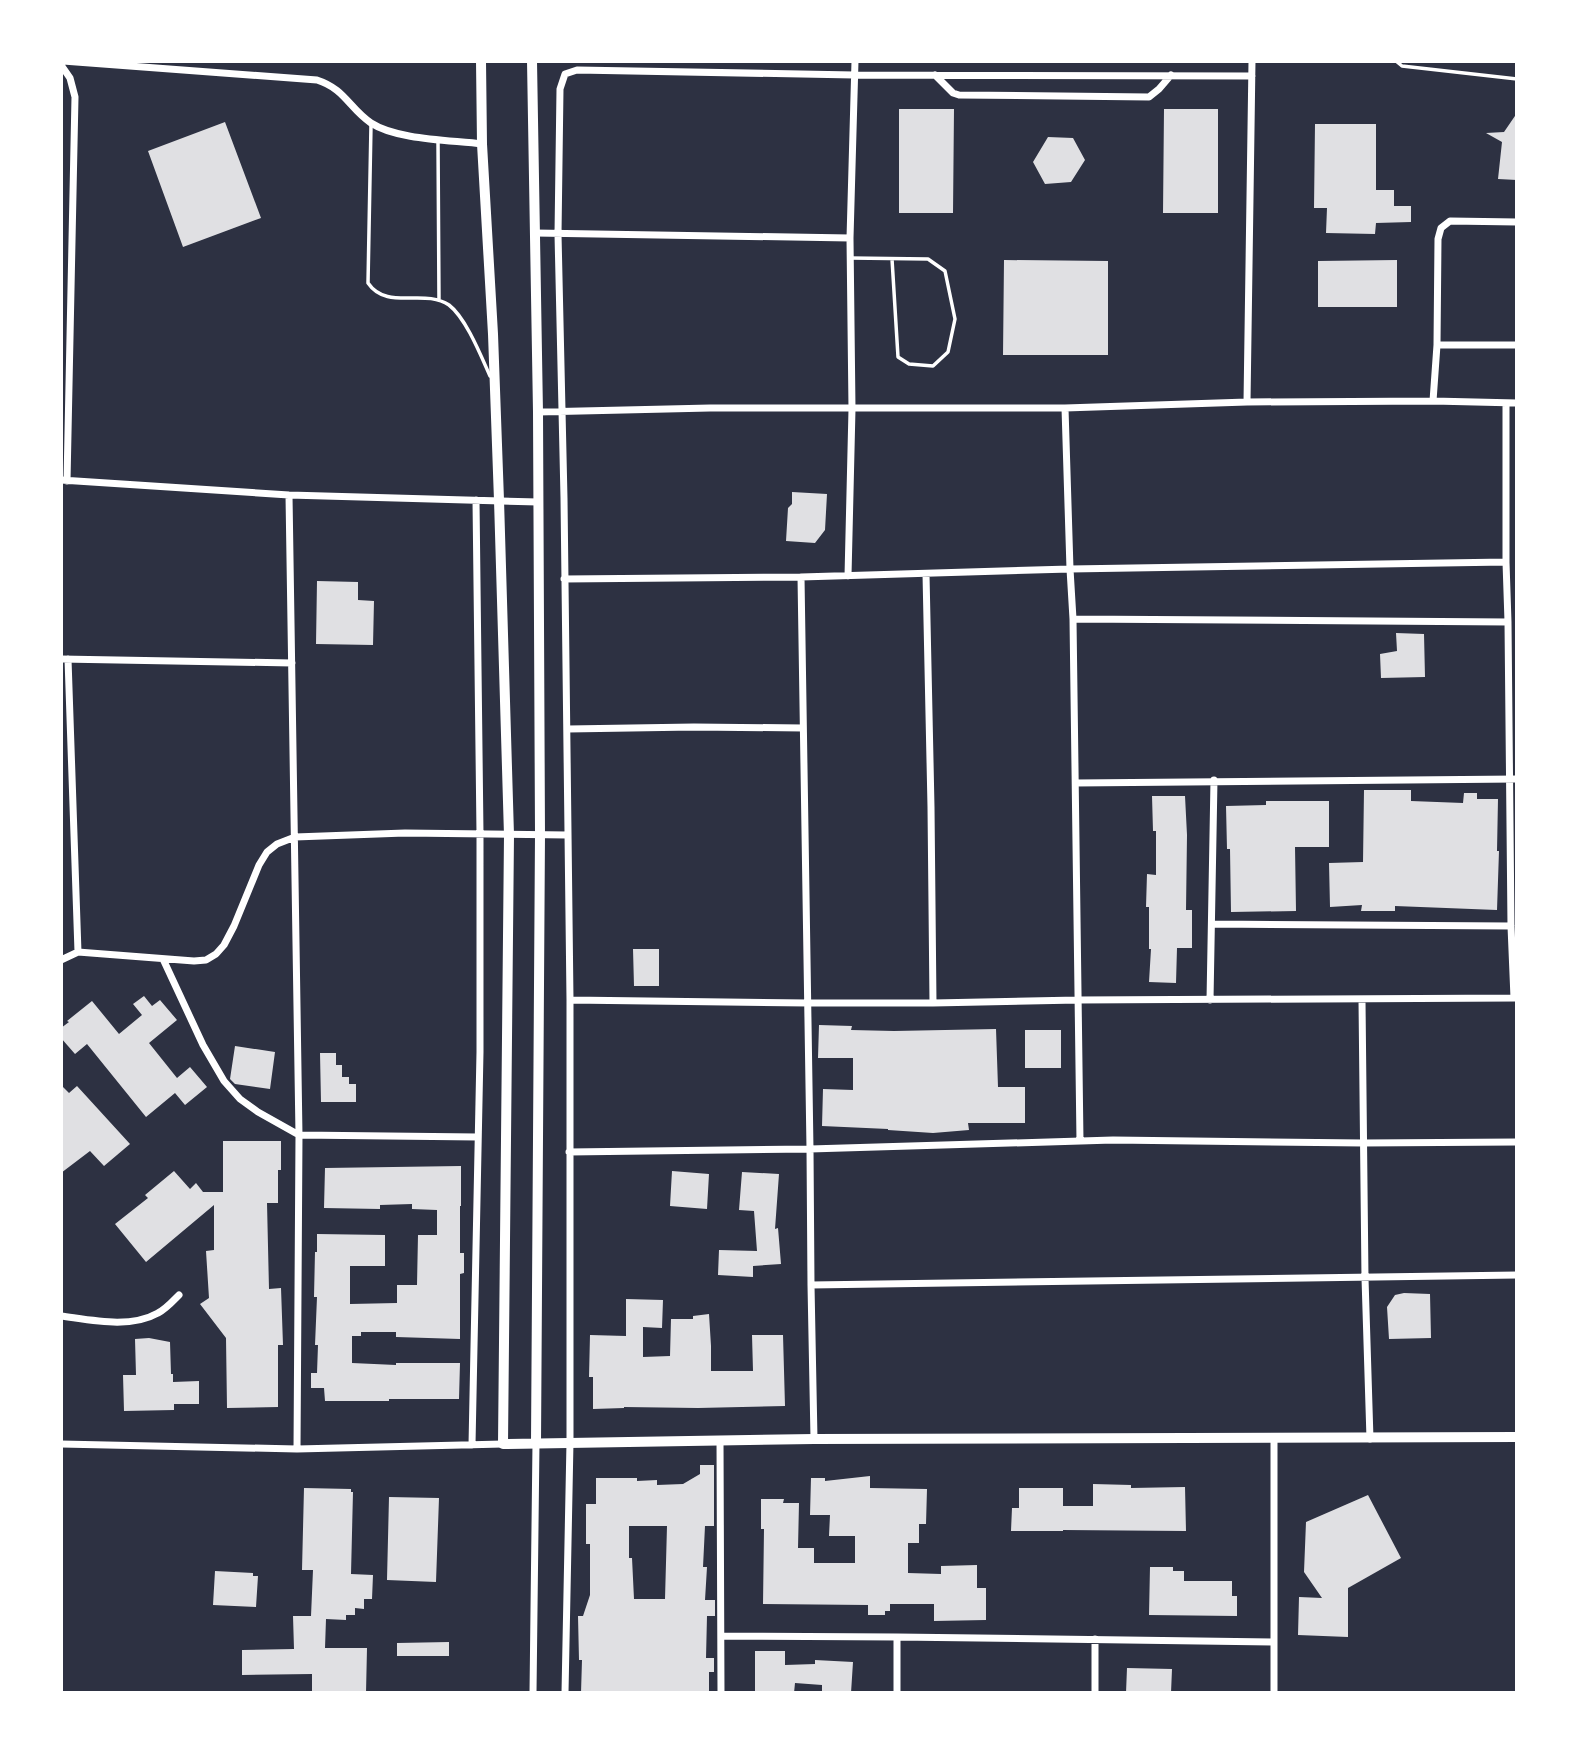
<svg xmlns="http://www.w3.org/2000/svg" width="1578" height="1754" font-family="'Fira Sans',sans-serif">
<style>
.building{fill:#e0e0e3;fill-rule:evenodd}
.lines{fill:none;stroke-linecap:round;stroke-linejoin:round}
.service{stroke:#fff;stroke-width:3.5}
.minor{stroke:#fff;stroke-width:7}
.tertiary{stroke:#fff;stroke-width:10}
</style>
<rect width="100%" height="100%" fill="#2d3142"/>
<path class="building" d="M 899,109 L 954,109 L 953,213 L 899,213 Z
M 1164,109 L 1218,109 L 1218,213 L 1163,213 Z
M 1517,113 L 1517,180 L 1498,179 L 1502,142 L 1486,133 L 1504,132 Z
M 225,122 L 261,218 L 183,247 L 148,151 Z
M 1315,124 L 1376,124 L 1376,190 L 1394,190 L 1394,206 L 1411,206 L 1411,222 L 1376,223 L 1375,234 L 1326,233 L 1327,208 L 1314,208 Z
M 1048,137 L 1073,138 L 1085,160 L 1071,182 L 1045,184 L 1033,162 Z
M 1004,260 L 1108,261 L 1108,355 L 1003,355 Z
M 1397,260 L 1397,307 L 1318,307 L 1318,261 Z
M 792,492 L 827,494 L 825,530 L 815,543 L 786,541 L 788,508 L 792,504 Z
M 317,581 L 358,582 L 358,600 L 374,601 L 373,645 L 316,644 Z
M 1396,633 L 1424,634 L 1425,677 L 1381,678 L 1380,654 L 1397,651 Z
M 1364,790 L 1411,790 L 1411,801 L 1463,803 L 1464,793 L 1477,793 L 1477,799 L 1498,799 L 1497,851 L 1499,851 L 1497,910 L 1395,906 L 1395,911 L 1361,911 L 1362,905 L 1330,907 L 1329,863 L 1363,862 Z
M 1152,796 L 1185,796 L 1187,835 L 1186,910 L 1192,910 L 1192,948 L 1177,948 L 1176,983 L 1149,982 L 1151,949 L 1149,949 L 1149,907 L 1146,907 L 1147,874 L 1156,875 L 1156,831 L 1153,831 Z
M 1266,801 L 1329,801 L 1329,847 L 1295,847 L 1296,911 L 1231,912 L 1230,849 L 1227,849 L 1226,806 L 1266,805 Z
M 633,949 L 659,949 L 659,986 L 634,986 Z
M 144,996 L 152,1006 L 160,1000 L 177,1020 L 149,1043 L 177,1078 L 190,1067 L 207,1087 L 185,1105 L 175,1093 L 146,1117 L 87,1044 L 75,1054 L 61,1038 L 61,1028 L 69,1022 L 67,1021 L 92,1001 L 119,1034 L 142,1015 L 133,1004 Z
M 819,1025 L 852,1026 L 851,1030 L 894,1031 L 996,1029 L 998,1087 L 1025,1087 L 1025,1123 L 968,1123 L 969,1130 L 933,1133 L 888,1130 L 888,1129 L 822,1126 L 823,1089 L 853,1090 L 853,1058 L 818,1058 Z
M 1025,1030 L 1061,1030 L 1061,1068 L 1025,1068 Z
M 235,1046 L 275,1052 L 270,1089 L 235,1084 L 230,1079 Z
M 320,1053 L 336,1053 L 336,1065 L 342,1065 L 342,1077 L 349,1077 L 349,1084 L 356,1084 L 356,1102 L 321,1102 Z
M 61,1085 L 69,1093 L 77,1086 L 130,1144 L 104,1166 L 90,1151 L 61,1173 Z
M 223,1141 L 281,1141 L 281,1170 L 278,1170 L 278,1203 L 267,1203 L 269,1289 L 281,1288 L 283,1345 L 278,1345 L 278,1407 L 227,1408 L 226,1338 L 200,1304 L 209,1298 L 206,1251 L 214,1250 L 214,1205 L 146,1262 L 115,1224 L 148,1198 L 145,1195 L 174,1171 L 190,1189 L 196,1183 L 203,1192 L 223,1192 Z
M 461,1166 L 461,1206 L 460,1206 L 460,1253 L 464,1253 L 464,1273 L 460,1274 L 460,1339 L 396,1337 L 396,1332 L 361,1332 L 361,1336 L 352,1336 L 352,1363 L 396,1365 L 396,1363 L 460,1363 L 459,1399 L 389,1399 L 389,1401 L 325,1401 L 324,1388 L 311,1388 L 311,1373 L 317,1373 L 318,1345 L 315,1345 L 317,1297 L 314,1297 L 315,1252 L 317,1252 L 317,1234 L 385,1235 L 385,1266 L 350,1266 L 350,1304 L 397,1303 L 397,1285 L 417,1285 L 418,1235 L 437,1235 L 437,1210 L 412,1209 L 412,1204 L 380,1205 L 380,1209 L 324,1208 L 325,1168 Z
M 672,1171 L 709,1174 L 707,1209 L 670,1206 Z
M 742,1172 L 779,1174 L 775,1229 L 778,1228 L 781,1264 L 753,1266 L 753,1277 L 718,1275 L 719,1250 L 757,1251 L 754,1211 L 739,1210 Z
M 1404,1293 L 1430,1294 L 1431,1338 L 1389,1339 L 1387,1307 L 1395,1295 Z
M 626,1299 L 663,1300 L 662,1328 L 643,1327 L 643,1357 L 670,1356 L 671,1319 L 693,1319 L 693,1316 L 709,1314 L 711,1346 L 711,1371 L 753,1371 L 752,1335 L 783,1335 L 785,1406 L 698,1408 L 624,1407 L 624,1408 L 593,1409 L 593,1377 L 589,1377 L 590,1335 L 626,1336 Z
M 149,1338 L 170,1342 L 171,1374 L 173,1374 L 173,1382 L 199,1381 L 199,1404 L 174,1404 L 174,1410 L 124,1411 L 123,1375 L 136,1375 L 135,1339 Z
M 700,1465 L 714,1465 L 714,1526 L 705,1526 L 703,1567 L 707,1567 L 705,1600 L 715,1600 L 715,1616 L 707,1616 L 706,1658 L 714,1658 L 714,1672 L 709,1672 L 709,1693 L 581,1693 L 582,1660 L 579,1660 L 578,1616 L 583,1616 L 590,1595 L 590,1544 L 586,1544 L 586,1504 L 596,1504 L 596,1478 L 637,1478 L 637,1481 L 657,1480 L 657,1485 L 683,1484 L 700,1474 ZM 629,1526 L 667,1526 L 665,1599 L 634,1599 L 632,1558 L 629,1558 Z
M 870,1476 L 870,1488 L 927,1489 L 926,1524 L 919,1524 L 919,1543 L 908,1543 L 908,1573 L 941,1574 L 941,1566 L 977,1565 L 977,1588 L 986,1588 L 986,1620 L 934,1621 L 934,1604 L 890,1604 L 890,1611 L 885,1611 L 885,1615 L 868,1615 L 868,1605 L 763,1604 L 764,1529 L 761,1529 L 761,1499 L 784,1499 L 783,1503 L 799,1503 L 798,1548 L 814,1548 L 814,1563 L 855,1563 L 855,1536 L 829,1536 L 830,1515 L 810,1515 L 811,1478 L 825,1478 L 825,1481 Z
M 1093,1484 L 1131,1485 L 1131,1488 L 1185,1487 L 1186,1531 L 1063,1530 L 1063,1531 L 1011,1531 L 1012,1508 L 1019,1508 L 1019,1488 L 1063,1488 L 1063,1506 L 1093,1506 Z
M 304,1488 L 351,1489 L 351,1492 L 353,1492 L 351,1574 L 373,1575 L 372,1599 L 364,1599 L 364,1609 L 355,1608 L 355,1615 L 346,1615 L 346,1620 L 326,1619 L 325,1648 L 367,1648 L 366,1693 L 312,1693 L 312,1674 L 242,1675 L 242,1650 L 294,1649 L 293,1616 L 311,1616 L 313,1570 L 302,1570 Z
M 1368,1495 L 1401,1558 L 1348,1588 L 1348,1637 L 1298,1635 L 1299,1597 L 1322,1598 L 1304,1572 L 1306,1522 Z
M 389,1497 L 439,1498 L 436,1582 L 387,1580 Z
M 1150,1567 L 1173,1567 L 1173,1571 L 1184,1571 L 1184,1581 L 1232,1581 L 1232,1596 L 1237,1596 L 1237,1616 L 1149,1615 Z
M 215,1571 L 253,1573 L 253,1576 L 258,1576 L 256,1607 L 213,1605 Z
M 449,1642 L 449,1656 L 397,1656 L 397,1643 Z
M 755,1651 L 785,1651 L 785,1665 L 815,1664 L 815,1660 L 853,1662 L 851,1693 L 822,1693 L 822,1685 L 795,1683 L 794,1693 L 755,1693 Z
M 1127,1668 L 1172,1669 L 1171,1693 L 1126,1693 Z"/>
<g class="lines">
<path class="service" d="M 1396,61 L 1402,66 L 1517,79
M 371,125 L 368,283 C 387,311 424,288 449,305 C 466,318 481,356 490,376
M 438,141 L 439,300
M 850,258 L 928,259 L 945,271 L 955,319 L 948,352 L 933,366 L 909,364 L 898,357 L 892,259"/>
<path class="minor" d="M 63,61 L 317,80 C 345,89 349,108 371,123 C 397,140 451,140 482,144
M 61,65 L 70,78 L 75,97 L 67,481
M 935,75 L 953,93 L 959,95 L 1149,97 L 1159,89 L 1171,75
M 535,233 L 850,238
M 1437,345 L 1517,345
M 1433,401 L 1437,345 L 1438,239 L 1441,228 L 1450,221 L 1517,222
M 1247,402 L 1252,61
M 1506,403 L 1506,562 L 1508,622 L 1511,926 L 1514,998
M 1065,408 L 1070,569 L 1073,619 L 1080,1141
M 538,412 L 710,408 L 1065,408 L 1247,402 L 1433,401 L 1517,403
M 61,480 L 289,495 L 538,502
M 289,495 L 299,1135 L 297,1449
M 926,574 L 931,807 L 933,1003
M 848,576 L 852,409 L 850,238 L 855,61
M 801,577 L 810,1149 L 811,1285 L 814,1439
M 564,579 L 801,577 L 1070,569 L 1506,562
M 1073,619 L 1508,622
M 61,659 L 292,663
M 68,659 L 78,952
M 568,729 L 694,727 L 803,728
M 1076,783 L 1517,779
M 1212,924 L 1511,926
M 163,959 L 203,1045 L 224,1081 L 240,1099 L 258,1112 L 299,1135 L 477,1137
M 61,960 L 78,952 L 194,961 L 206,960 L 216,954 L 224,945 L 234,926 L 259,865 L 267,852 L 277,844 L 295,837 L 405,833 L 567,835
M 570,1000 L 808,1003 L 933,1003 L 1078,1000 L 1517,998
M 1210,1000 L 1214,780
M 1362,1000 L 1365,1278 L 1370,1439
M 569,1152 L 810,1149 L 1113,1140 L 1363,1143 L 1517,1142
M 811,1285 L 1517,1275
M 61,1316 C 91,1320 130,1329 158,1313 C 166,1309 173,1301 179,1295
M 1274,1438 L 1274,1693
M 720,1440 L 721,1693
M 61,1444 L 297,1449 L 503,1444
M 472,1445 L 480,1052 L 480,834 L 476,500
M 722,1636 L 897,1637
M 533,1693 L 536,1443
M 565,1693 L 570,1442 L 570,1000 L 564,498 L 558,234 L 560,89 L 565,74 L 577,70 L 854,75 L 1252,76
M 897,1693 L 897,1637 L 1274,1642
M 1095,1693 L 1095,1639"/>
<path class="tertiary" d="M 481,61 L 482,144 L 493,334 L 499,500 L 509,835 L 503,1444 L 814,1439 L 1517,1437
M 532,61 L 538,412 L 540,834 L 536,1443"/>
</g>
<rect width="1578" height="1754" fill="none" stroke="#ffffff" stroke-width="126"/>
</svg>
